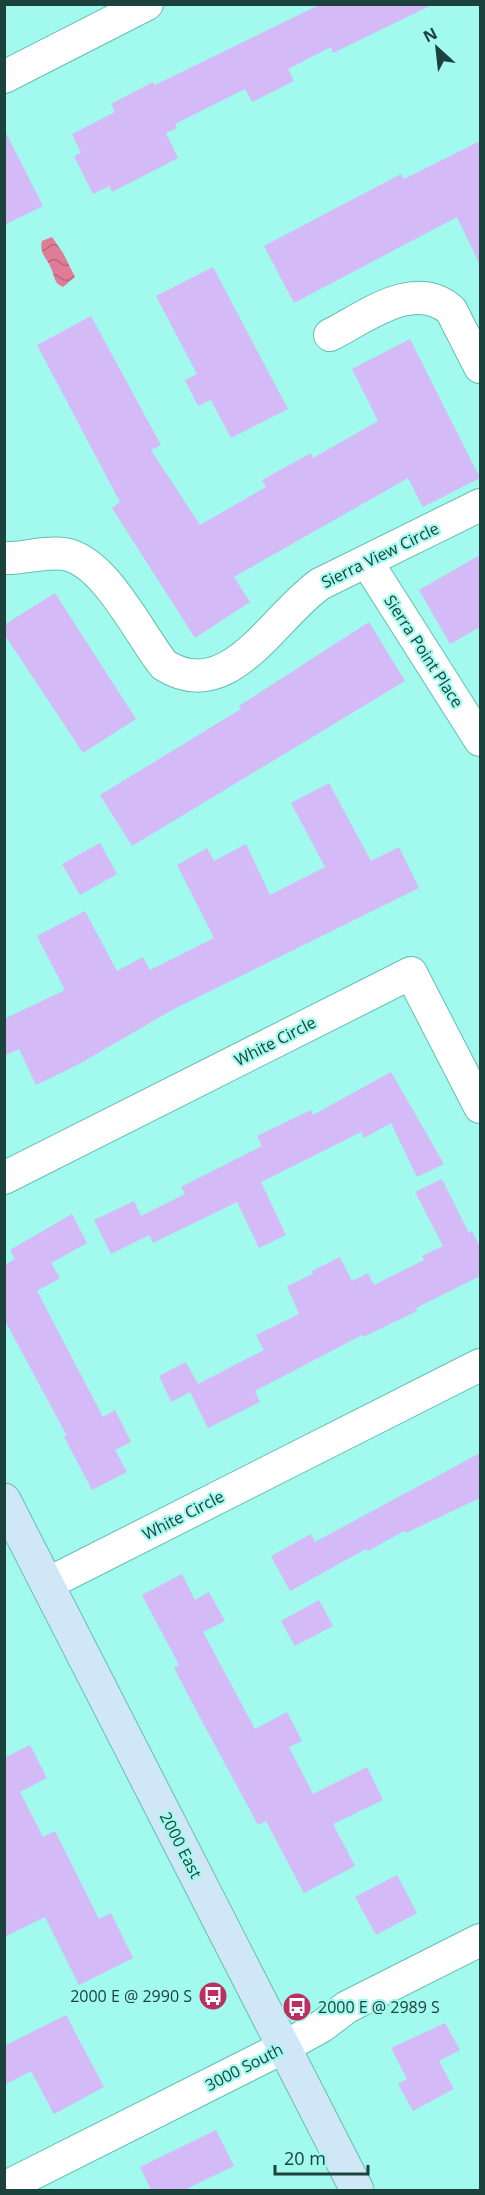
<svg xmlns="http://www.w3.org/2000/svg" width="485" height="2195" font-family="'Open Sans',sans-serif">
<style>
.water{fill:url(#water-waves)}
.building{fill:#d4baf7}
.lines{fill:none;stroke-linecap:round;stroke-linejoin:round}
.street-casing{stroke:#66beb2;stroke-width:34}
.secondary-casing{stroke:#66beb2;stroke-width:35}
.street{stroke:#fff;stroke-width:32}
.secondary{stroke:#d0e7f8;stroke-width:33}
.labels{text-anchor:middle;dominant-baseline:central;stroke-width:4.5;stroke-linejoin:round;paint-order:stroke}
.street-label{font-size:16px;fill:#1c423d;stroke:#a1faed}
.poi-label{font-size:16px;fill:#1c423d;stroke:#a1faed;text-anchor:end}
</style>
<defs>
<pattern id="water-waves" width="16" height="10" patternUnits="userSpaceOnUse" patternTransform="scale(1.5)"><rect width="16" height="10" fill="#e07c96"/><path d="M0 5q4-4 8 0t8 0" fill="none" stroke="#b5677c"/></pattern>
</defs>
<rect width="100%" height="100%" fill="#a1faed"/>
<path class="water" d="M 52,237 L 63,253 L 75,277 L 63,287 C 53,283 55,276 51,268 C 47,258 39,254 42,241 Z"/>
<path class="building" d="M 321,4 L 434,4 L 333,53 L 331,47 L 288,69 L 294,81 L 252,102 L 245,89 L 175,124 L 177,128 L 166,133 L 178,158 L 112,192 L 109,186 L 93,194 L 74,156 L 81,153 L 72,134 L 115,112 L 111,104 L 153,82 L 155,85 Z
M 4,129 L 43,206 L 4,225 Z
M 480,141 L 480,265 L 457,217 L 294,303 L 264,246 L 401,174 L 404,179 Z
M 213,267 L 288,409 L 231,438 L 211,400 L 198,406 L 185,380 L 197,374 L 156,296 Z
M 91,316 L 161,445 L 151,450 L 200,525 L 266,487 L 262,480 L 311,453 L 313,458 L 378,421 L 352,369 L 410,339 L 480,478 L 423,507 L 408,478 L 234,577 L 250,602 L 195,638 L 112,508 L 120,502 L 37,345 Z
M 480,555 L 480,627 L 450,644 L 419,590 Z
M 55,593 L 136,719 L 83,753 L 4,634 L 4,625 Z
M 369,622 L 405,681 L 132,846 L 100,795 L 241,709 L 239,706 Z
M 329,783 L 371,861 L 399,847 L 419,888 L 172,1010 L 79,1064 L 36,1085 L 19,1049 L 4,1056 L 4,1019 L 65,990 L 37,936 L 85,911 L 117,971 L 143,957 L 150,970 L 214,938 L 177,865 L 207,848 L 214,861 L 246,844 L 270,895 L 325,867 L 291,803 Z
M 100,843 L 117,874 L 80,895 L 62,864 Z
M 391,1072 L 444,1164 L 417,1177 L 391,1123 L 364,1138 L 361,1132 L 261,1182 L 286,1235 L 259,1248 L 237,1202 L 153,1243 L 149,1235 L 111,1254 L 94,1220 L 134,1201 L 141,1216 L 185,1194 L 181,1187 L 262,1146 L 257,1136 L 311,1110 L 313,1115 Z
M 442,1179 L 469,1233 L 472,1231 L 480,1247 L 480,1276 L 416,1308 L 417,1311 L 363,1337 L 362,1335 L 255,1391 L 260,1402 L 208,1428 L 190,1392 L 171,1402 L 159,1376 L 186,1362 L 198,1384 L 264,1350 L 256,1335 L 299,1314 L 287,1286 L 313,1274 L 312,1271 L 340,1257 L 352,1281 L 368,1273 L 374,1285 L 424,1260 L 422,1256 L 443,1246 L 415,1192 Z
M 72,1214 L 87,1243 L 51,1263 L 60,1278 L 37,1291 L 103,1417 L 115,1410 L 131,1442 L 115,1450 L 127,1472 L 92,1490 L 64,1437 L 67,1436 L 4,1319 L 4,1265 L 15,1259 L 10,1250 Z
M 480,1453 L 480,1498 L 406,1533 L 404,1531 L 368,1551 L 366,1549 L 290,1591 L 271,1556 L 311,1534 L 315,1542 Z
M 182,1574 L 195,1600 L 209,1592 L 225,1621 L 203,1632 L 255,1729 L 287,1712 L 302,1741 L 289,1747 L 313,1794 L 367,1767 L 383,1800 L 333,1824 L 355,1866 L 304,1893 L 266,1821 L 258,1825 L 203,1723 L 174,1668 L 179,1665 L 142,1595 Z
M 319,1600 L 333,1626 L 295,1646 L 281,1621 Z
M 30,1745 L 47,1778 L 20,1792 L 43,1837 L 55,1831 L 99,1919 L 111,1913 L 133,1958 L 79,1985 L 45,1917 L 4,1937 L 4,1758 Z
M 397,1875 L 417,1913 L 376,1935 L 355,1897 Z
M 66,2015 L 104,2087 L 54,2114 L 31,2071 L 4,2085 L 4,2046 Z
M 445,2023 L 460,2050 L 439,2061 L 454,2089 L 413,2111 L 398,2084 L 407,2079 L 391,2048 Z
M 216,2130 L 234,2166 L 184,2190 L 151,2190 L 140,2167 Z"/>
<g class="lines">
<g class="street-casing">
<path id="street" d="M 4,77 L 147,4
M 330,335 C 366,317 414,278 451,310 L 480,367
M 4,558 C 24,559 44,551 64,554 C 105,560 139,634 164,665 C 229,706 273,617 320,584 L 480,505
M 367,562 L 480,740
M 4,1178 L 411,973 L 480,1107
M 47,1584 L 480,1365
M 4,2188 L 284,2047 L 322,2026 L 347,2007 L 480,1940"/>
</g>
<g class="secondary-casing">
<path id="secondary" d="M 4,1500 L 357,2190"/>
</g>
<use href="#street" class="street"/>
<use href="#secondary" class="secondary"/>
</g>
<defs>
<g id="bus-disc" transform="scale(1.5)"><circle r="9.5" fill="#bc2f62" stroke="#a1faed"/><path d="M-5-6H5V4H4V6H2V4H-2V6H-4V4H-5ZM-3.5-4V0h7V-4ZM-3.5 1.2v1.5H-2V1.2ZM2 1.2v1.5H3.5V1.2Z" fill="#fff"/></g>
</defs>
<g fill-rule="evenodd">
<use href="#bus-disc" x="213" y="1996"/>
<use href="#bus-disc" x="297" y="2007"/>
</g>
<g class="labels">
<g class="street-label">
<text transform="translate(380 555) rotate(-26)">Sierra View Circle</text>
<text transform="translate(424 651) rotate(57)">Sierra Point Place</text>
<text transform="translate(275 1041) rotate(-27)">White Circle</text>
<text transform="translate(183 1515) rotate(-27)">White Circle</text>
<text transform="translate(181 1845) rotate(63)">2000 East</text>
<text transform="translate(244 2067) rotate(-27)">3000 South</text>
</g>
<g class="poi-label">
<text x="192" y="1996">2000 E @ 2990 S</text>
<text x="318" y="2007" text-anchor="start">2000 E @ 2989 S</text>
</g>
</g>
<rect width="485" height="2195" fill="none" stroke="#1c423d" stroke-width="12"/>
<g transform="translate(437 48) rotate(333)" stroke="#a1faed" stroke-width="4.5" paint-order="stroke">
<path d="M0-4.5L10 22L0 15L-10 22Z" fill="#1c423d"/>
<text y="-9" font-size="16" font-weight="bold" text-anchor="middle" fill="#1c423d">N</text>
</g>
<path d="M275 2165v9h93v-9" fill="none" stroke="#1c423d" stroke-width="3"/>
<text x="284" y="2165" font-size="18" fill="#1c423d" stroke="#a1faed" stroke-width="4.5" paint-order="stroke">20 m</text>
</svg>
